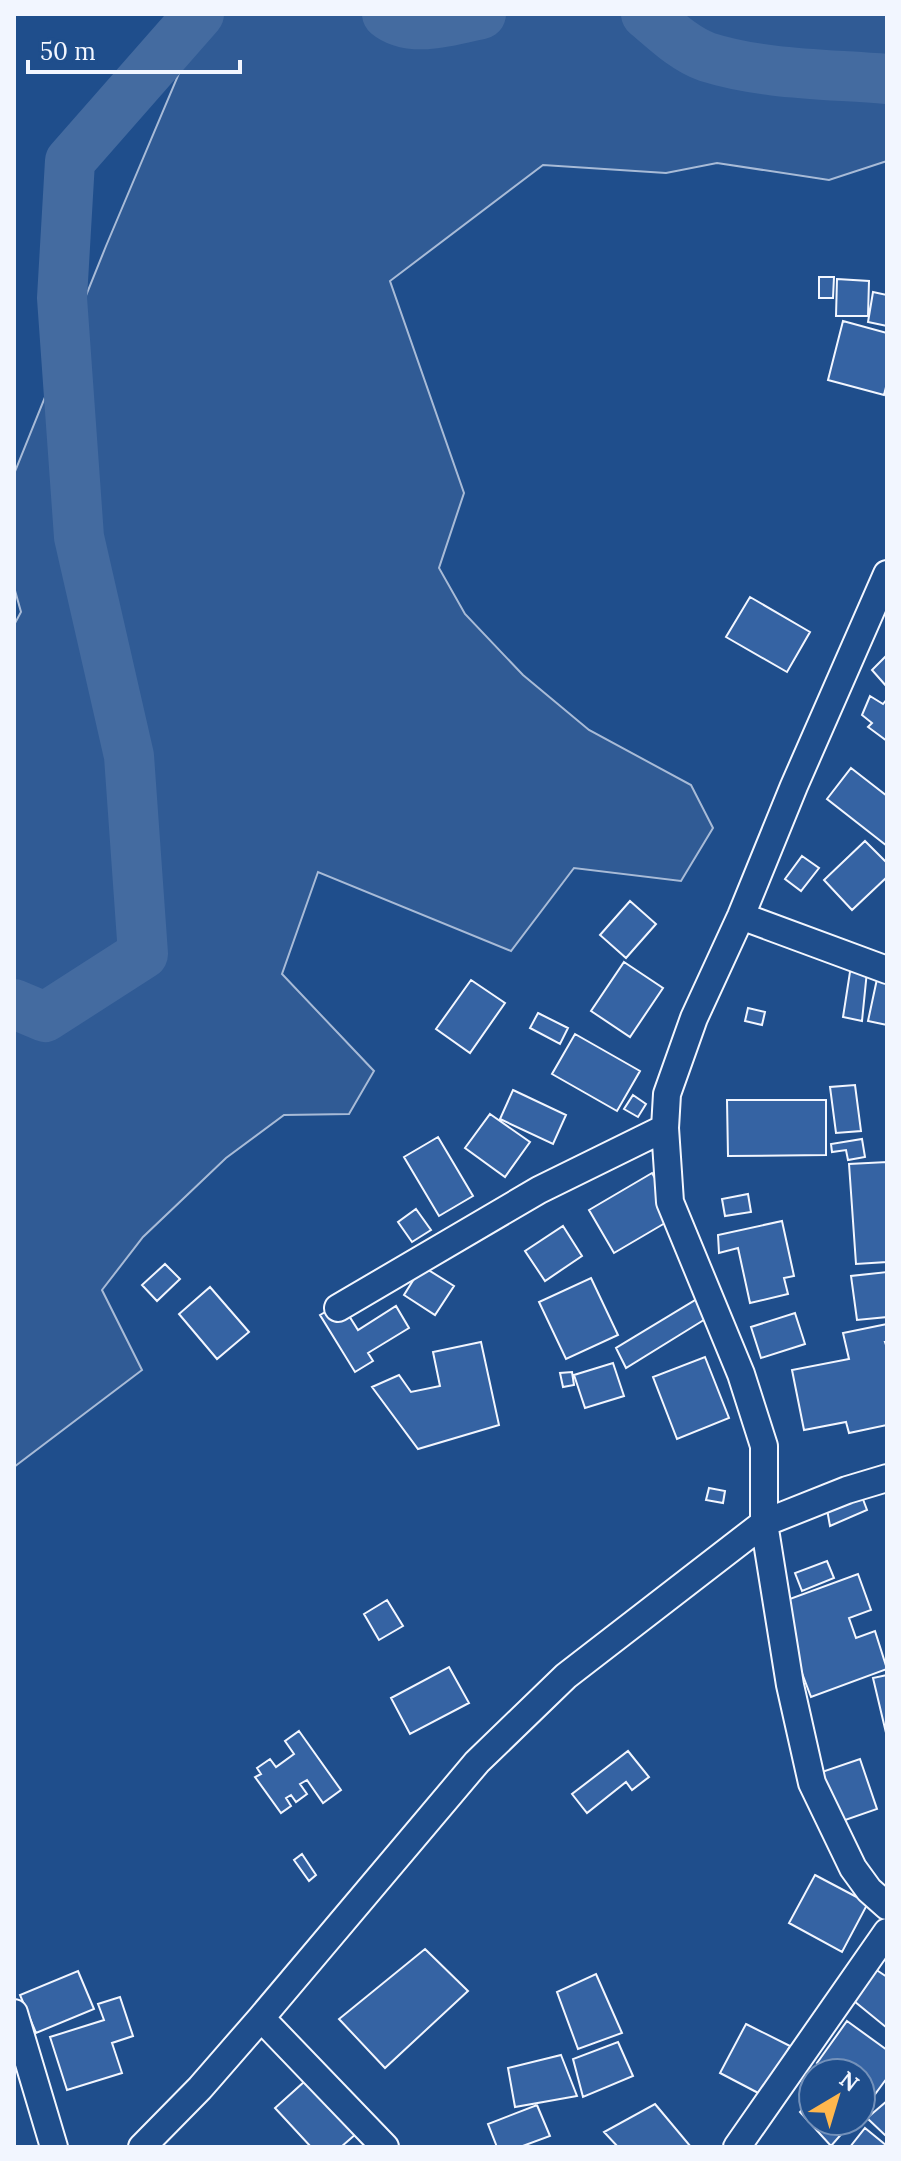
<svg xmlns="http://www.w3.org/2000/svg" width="901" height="2161" font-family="Lora,serif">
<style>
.green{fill:#305b95;stroke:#a8bbd7;stroke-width:2}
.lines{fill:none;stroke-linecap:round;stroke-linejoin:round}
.river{stroke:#446ba0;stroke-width:50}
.building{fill:#3563a3;stroke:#f2f6ff;stroke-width:2}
.street-casing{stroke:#f2f6ff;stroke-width:30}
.street{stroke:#1f4e8c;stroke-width:26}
</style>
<rect width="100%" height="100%" fill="#1f4e8c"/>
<path class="green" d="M 204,14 L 887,14 L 887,161 L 829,180 L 717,163 L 666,173 L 543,165 L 390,281 L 464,493 L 439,568 L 465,614 L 523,675 L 589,730 L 691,785 L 713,828 L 681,881 L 574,868 L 511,951 L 318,872 L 282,974 L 374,1071 L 349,1114 L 284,1115 L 226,1158 L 143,1237 L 102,1290 L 142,1370 L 14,1467 L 14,625 L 21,612 L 14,587 L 14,474 L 106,246 Z"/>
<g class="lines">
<path class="river" d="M 387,14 C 411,34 454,20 481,14
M 646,14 C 664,29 684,49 707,57 C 764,75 828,74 887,79
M 14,1004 L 45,1017 L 143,954 L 129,756 L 79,537 L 62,298 L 70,161 L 199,14"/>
</g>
<path class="building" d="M 819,277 L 834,277 L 833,298 L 819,298 Z
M 837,279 L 869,281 L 868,316 L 836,316 Z
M 873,292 L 887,295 L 887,326 L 868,322 Z
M 843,321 L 887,333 L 887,383 L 884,395 L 828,380 Z
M 750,597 L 810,632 L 787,672 L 726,637 Z
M 887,655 L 887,687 L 872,670 Z
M 870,696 L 883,704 L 887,699 L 887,741 L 868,727 L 872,723 L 862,715 Z
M 851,768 L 887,796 L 887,846 L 827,799 Z
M 865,841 L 887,863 L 887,877 L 852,910 L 824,880 Z
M 802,856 L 819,868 L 801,891 L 785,879 Z
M 630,901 L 656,924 L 626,958 L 600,935 Z
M 852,959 L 868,961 L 862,1021 L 843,1017 Z
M 624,962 L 663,988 L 630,1037 L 591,1011 Z
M 877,979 L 887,981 L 887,1025 L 868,1021 Z
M 471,980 L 505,1003 L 470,1053 L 436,1029 Z
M 748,1008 L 765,1012 L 762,1025 L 745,1021 Z
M 538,1013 L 568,1028 L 560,1044 L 530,1028 Z
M 575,1034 L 640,1071 L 617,1111 L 552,1074 Z
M 855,1085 L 861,1131 L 836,1133 L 830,1087 Z
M 513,1090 L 566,1115 L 553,1144 L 500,1119 Z
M 633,1095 L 646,1104 L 638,1117 L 624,1109 Z
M 727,1100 L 826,1100 L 826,1155 L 728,1156 Z
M 490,1114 L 530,1142 L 505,1177 L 465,1148 Z
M 438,1137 L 473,1196 L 439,1216 L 404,1157 Z
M 862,1139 L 865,1157 L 848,1160 L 846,1150 L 832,1152 L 831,1144 Z
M 887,1162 L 887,1262 L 856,1264 L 849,1164 Z
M 652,1173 L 677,1216 L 614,1253 L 589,1210 Z
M 748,1194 L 751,1212 L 725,1216 L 722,1199 Z
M 416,1209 L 431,1230 L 412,1242 L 398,1222 Z
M 782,1221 L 794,1276 L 784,1278 L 788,1294 L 750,1303 L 738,1248 L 719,1253 L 718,1235 Z
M 563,1226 L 582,1256 L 545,1281 L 525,1251 Z
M 165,1264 L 180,1279 L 157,1301 L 142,1285 Z
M 422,1266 L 454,1286 L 435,1315 L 404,1295 Z
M 887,1272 L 887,1317 L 857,1320 L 851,1276 Z
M 591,1278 L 618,1335 L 566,1359 L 539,1302 Z
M 210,1287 L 249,1332 L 217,1359 L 179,1314 Z
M 697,1299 L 707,1318 L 626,1368 L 616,1348 Z
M 341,1303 L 358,1330 L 396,1306 L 409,1328 L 368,1353 L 373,1361 L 355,1372 L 320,1315 Z
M 795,1313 L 805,1344 L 761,1358 L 751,1327 Z
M 887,1324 L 887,1342 L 885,1342 L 887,1348 L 887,1425 L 849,1433 L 846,1422 L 804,1430 L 792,1370 L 849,1359 L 843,1333 Z
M 481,1342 L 499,1425 L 418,1449 L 372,1387 L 399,1375 L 411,1392 L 440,1386 L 433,1352 Z
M 705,1357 L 729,1418 L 677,1439 L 653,1377 Z
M 613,1363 L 624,1396 L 585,1408 L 574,1375 Z
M 572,1372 L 574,1385 L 563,1387 L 560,1373 Z
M 709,1488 L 725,1491 L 723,1503 L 706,1500 Z
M 861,1494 L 867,1510 L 830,1526 L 826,1504 Z
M 827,1561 L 834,1578 L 802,1591 L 795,1573 Z
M 858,1574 L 871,1610 L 849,1618 L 856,1638 L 875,1631 L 887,1669 L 811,1697 L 776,1604 Z
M 387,1600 L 403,1626 L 379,1640 L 364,1614 Z
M 449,1667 L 469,1703 L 410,1734 L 391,1698 Z
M 887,1675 L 887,1737 L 873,1678 Z
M 299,1731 L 341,1790 L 323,1803 L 307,1780 L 300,1784 L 307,1794 L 296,1802 L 291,1795 L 286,1798 L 291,1806 L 281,1813 L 255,1777 L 261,1774 L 257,1768 L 270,1759 L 276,1767 L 294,1754 L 285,1741 Z
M 628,1751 L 649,1777 L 632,1790 L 626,1782 L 587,1813 L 572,1794 Z
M 860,1759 L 877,1809 L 828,1826 L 810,1776 Z
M 302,1854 L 316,1875 L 309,1881 L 294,1860 Z
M 815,1875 L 868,1903 L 842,1952 L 789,1923 Z
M 425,1949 L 468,1991 L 385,2068 L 339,2019 Z
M 875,1969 L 887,1977 L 887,2028 L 854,2001 Z
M 78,1971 L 94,2009 L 36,2033 L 20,1995 Z
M 596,1974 L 622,2033 L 578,2049 L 557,1992 Z
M 120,1997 L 133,2036 L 112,2043 L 122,2073 L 67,2090 L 50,2037 L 104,2020 L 98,2004 Z
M 847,2021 L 887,2050 L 887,2078 L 870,2101 L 861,2094 L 861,2073 L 831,2073 L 817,2063 Z
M 746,2024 L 790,2046 L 764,2096 L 720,2073 Z
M 618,2042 L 633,2076 L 583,2097 L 573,2059 Z
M 561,2055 L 577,2096 L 515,2107 L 508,2068 Z
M 314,2073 L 365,2126 L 341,2147 L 311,2147 L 275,2108 Z
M 813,2098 L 813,2121 L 852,2122 L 831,2146 L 800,2112 Z
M 887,2101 L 887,2137 L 867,2118 Z
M 655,2104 L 691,2147 L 618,2147 L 604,2132 Z
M 537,2105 L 550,2136 L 520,2147 L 497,2147 L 488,2124 Z
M 865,2128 L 887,2146 L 887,2147 L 850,2147 Z"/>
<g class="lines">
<g class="street-casing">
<path id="street" d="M 887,574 L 794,786 L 741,916 L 694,1018 L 667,1094 L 665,1128 L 670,1202 L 741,1374 L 764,1446 L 764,1523 L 790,1685 L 812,1783 L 853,1868 L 869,1890 L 887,1906
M 741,916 L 887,970
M 338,1308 L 539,1190 L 665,1128
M 14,2013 L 54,2147
M 261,2018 L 385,2147
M 142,2147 L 200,2088 L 261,2018 L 477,1762 L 566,1676 L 764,1523 L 847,1490 L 887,1478
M 737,2147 L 887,1932"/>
</g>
<use href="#street" class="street"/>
</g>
<rect width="901" height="2161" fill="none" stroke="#f2f6ff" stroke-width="32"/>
<g transform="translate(837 2097) rotate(38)"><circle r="38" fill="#1f4e8c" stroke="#7391ba" stroke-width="2"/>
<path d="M0-6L14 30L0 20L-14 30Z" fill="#ffb74d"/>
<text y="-12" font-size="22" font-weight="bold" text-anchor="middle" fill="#f2f6ff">N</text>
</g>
<path d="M28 60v12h212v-12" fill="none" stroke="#f2f6ff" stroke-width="4"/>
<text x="40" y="60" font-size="24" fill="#f2f6ff" stroke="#1f4e8c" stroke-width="6" paint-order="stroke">50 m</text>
</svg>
